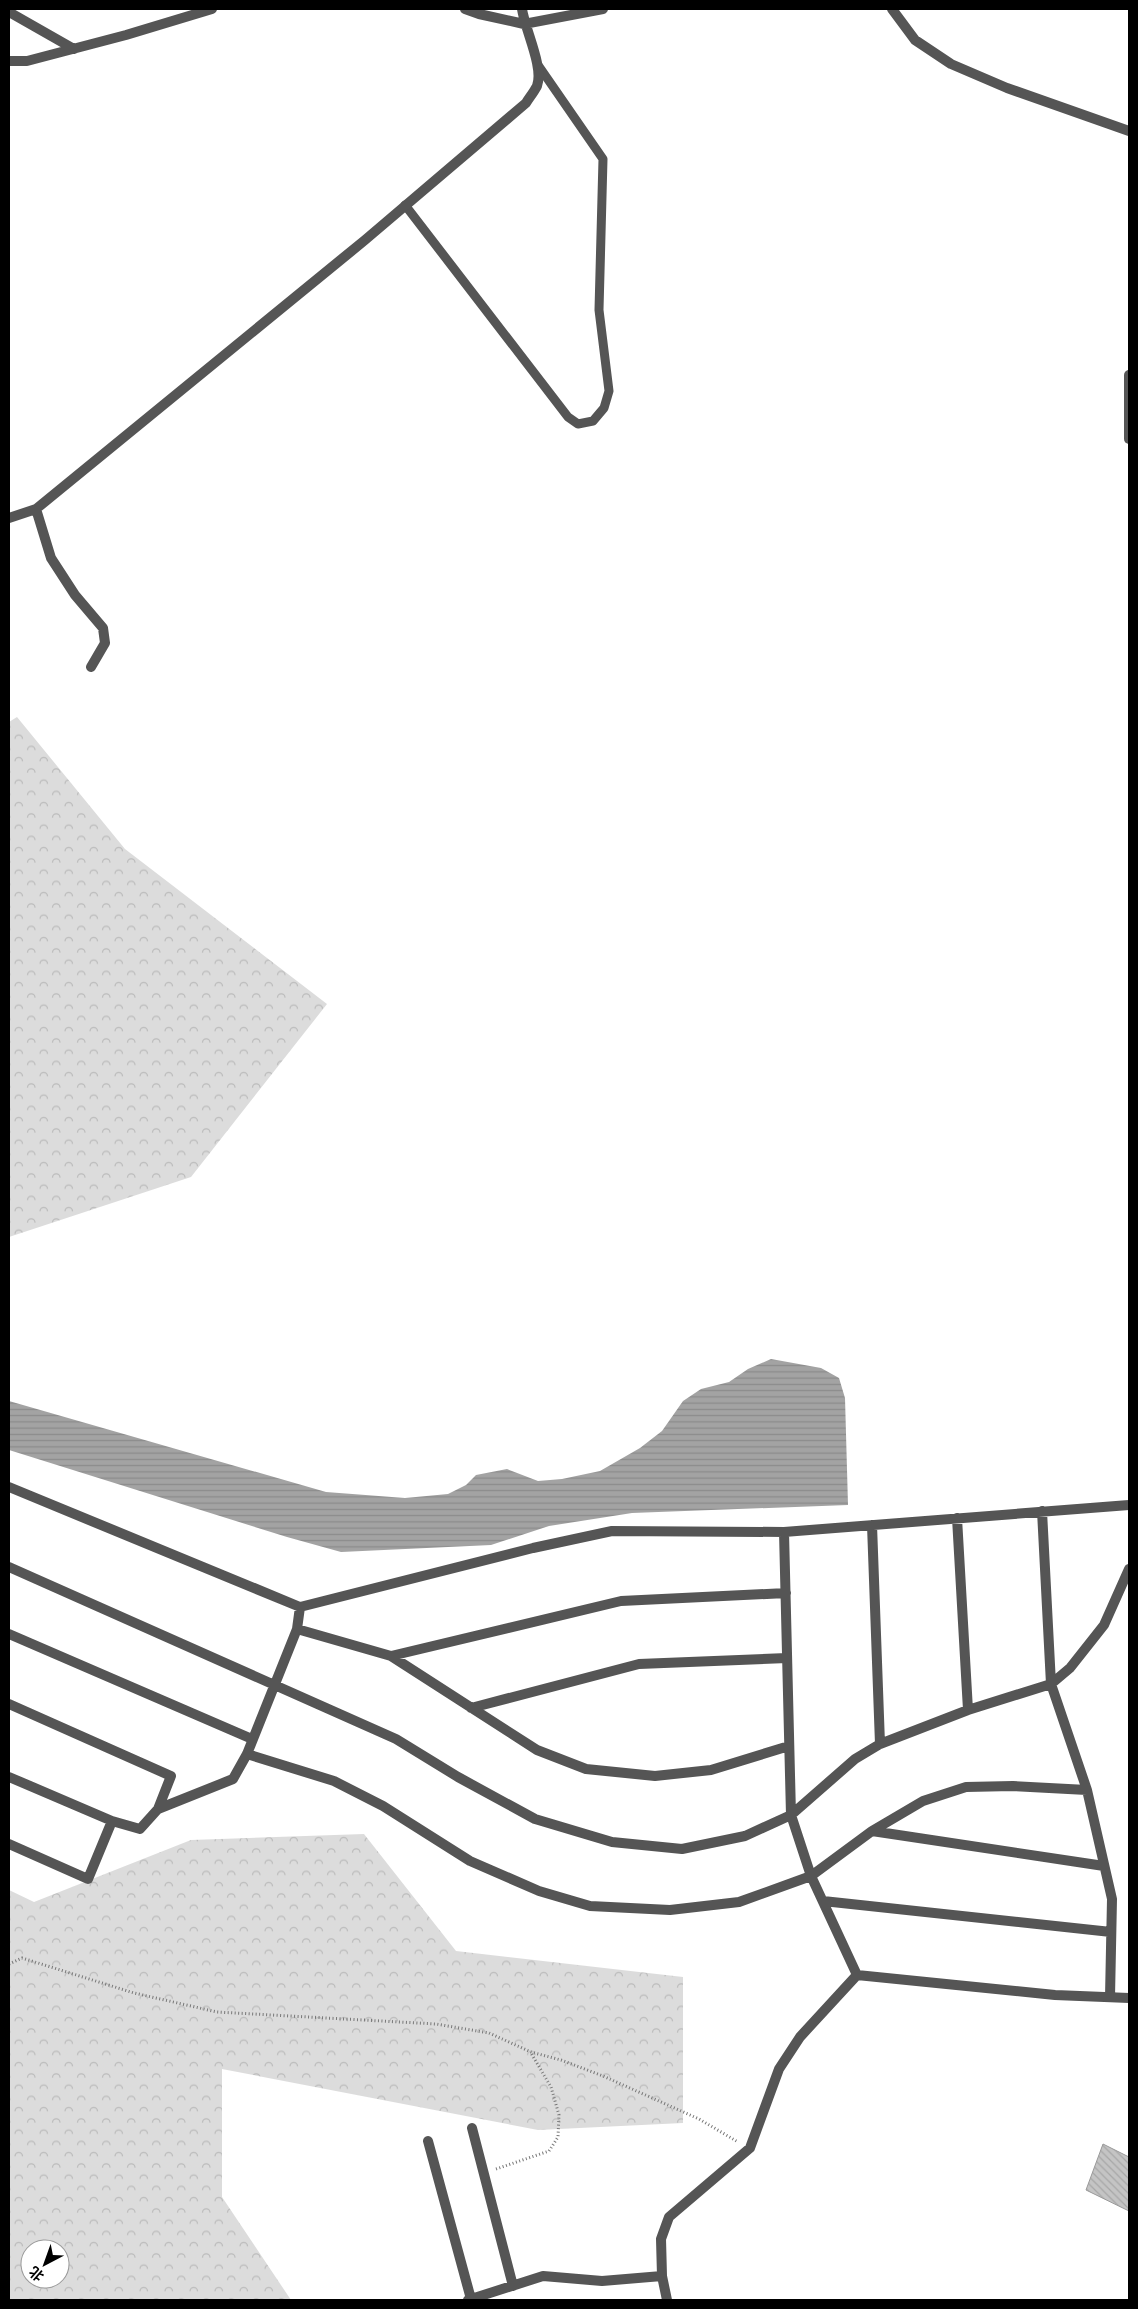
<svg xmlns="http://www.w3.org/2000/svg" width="1138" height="2309" font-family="Arial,'Noto Sans SC',sans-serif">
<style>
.forest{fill:url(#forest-crowns);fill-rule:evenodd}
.water{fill:url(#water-rules)}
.building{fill:url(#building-back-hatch);stroke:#999}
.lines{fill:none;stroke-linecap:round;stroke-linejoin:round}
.path{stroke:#777;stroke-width:3;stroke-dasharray:1 2.5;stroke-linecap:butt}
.service{stroke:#555;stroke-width:9}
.minor{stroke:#555;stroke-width:10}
.tertiary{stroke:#555;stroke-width:10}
</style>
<defs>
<pattern id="forest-crowns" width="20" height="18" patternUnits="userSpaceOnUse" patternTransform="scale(1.25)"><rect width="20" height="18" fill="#dcdcdc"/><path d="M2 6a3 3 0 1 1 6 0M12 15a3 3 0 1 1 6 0" fill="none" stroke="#bbb"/></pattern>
<pattern id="water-rules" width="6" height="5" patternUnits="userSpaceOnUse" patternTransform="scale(1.25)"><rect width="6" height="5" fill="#a3a3a3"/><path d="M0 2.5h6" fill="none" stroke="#8b8b8b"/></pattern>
<pattern id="building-back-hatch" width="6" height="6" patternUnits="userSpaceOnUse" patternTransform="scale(1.25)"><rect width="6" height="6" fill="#c4c4c4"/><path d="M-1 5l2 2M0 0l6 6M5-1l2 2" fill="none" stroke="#a7a7a7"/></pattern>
</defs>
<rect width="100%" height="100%" fill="#fff"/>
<path class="forest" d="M 17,717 L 125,849 L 327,1004 L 191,1177 L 9,1237 L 9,722 Z
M 364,1834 L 456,1951 L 683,1977 L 683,2123 L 538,2130 L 222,2069 L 222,2197 L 291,2300 L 9,2300 L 9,1890 L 34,1902 L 191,1840 ZM 30,2249 L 60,2249 L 60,2279 L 30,2279 Z"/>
<path class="water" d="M 771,1359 L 821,1368 L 839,1378 L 845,1398 L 848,1505 L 632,1513 L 549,1526 L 491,1545 L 341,1552 L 287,1537 L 9,1450 L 9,1401 L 326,1492 L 405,1498 L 448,1494 L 466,1485 L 476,1475 L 507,1469 L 538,1481 L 562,1479 L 600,1471 L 640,1448 L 662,1431 L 683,1401 L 701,1389 L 729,1382 L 748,1369 Z"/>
<path class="building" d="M 1103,2144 L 1129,2157 L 1129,2211 L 1086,2190 Z"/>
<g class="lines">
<path class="path" d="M 9,1964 L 22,1958 L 134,1993 L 217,2012 L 436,2024 L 489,2033 L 531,2052 L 561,2060 L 603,2076 L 699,2119 L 738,2142
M 496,2169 L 549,2151 L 558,2137 L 559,2115 L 551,2087 L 531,2053"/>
<path class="service" d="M 405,205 L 568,417 L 578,424 L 593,421 L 604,408 L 609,391 L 599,310 L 603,159 L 538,65"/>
<path class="minor" d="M 465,9 L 479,14 L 524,24 L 603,9
M 892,9 L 915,40 L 951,64 L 1007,88 L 1129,131
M 9,12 L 74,49
M 9,61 L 27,61 L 126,35 L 212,9
M 36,509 L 51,558 L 75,595 L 103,628 L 105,643 L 91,667
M 9,518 L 36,509 L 365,240 L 526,103 C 529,98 534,92 537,86 C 544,67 525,30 522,9
M 9,1487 L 300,1607 L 533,1548 L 612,1531 L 784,1532 L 1129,1505
M 1042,1511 L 1051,1684 L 1087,1790 L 1112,1899 L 1110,1997
M 957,1518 L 968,1710
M 872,1525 L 880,1744
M 784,1532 L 791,1815 L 811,1876 L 857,1975 L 1055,1995 L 1129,1998
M 9,1567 L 396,1739 L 458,1777 L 535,1819 L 612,1842 L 682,1849 L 745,1836 L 791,1815 L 855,1759 L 880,1744 L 968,1710 L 1051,1684 L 1070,1668 L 1104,1625 L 1129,1569
M 297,1629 L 391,1656 L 537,1750 L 586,1769 L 655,1776 L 711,1770 L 789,1746
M 9,1634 L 252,1739
M 391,1656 L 621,1601 L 786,1593
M 9,1704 L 171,1776 L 158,1809
M 471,1708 L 639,1664 L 787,1658
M 247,1754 L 334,1781 L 383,1806 L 470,1861 L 539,1891 L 590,1906 L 670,1910 L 739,1902 L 811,1876 L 872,1831 L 923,1801 L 966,1787 L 1013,1786 L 1087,1790
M 9,1777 L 112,1821 L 88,1879 L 9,1844
M 112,1821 L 140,1829 L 158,1809 L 233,1779 L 247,1754 L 297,1629 L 300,1607
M 872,1831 L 1104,1866
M 823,1901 L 1111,1932
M 472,2128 L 513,2286
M 428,2141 L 471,2299
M 468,2300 L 543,2276 L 602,2281 L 662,2276
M 667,2300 L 662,2276 L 661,2239 L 669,2217 L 750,2148 L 779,2069 L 800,2037 L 857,1975"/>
<path class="tertiary" d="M 1129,375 L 1129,439"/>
</g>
<rect width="1138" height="2309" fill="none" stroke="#000000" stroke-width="20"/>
<g transform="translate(45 2264) rotate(221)"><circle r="24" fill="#ffffff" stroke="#999999"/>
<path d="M0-4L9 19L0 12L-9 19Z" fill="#000000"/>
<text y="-8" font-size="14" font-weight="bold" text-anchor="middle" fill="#000000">北</text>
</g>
</svg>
